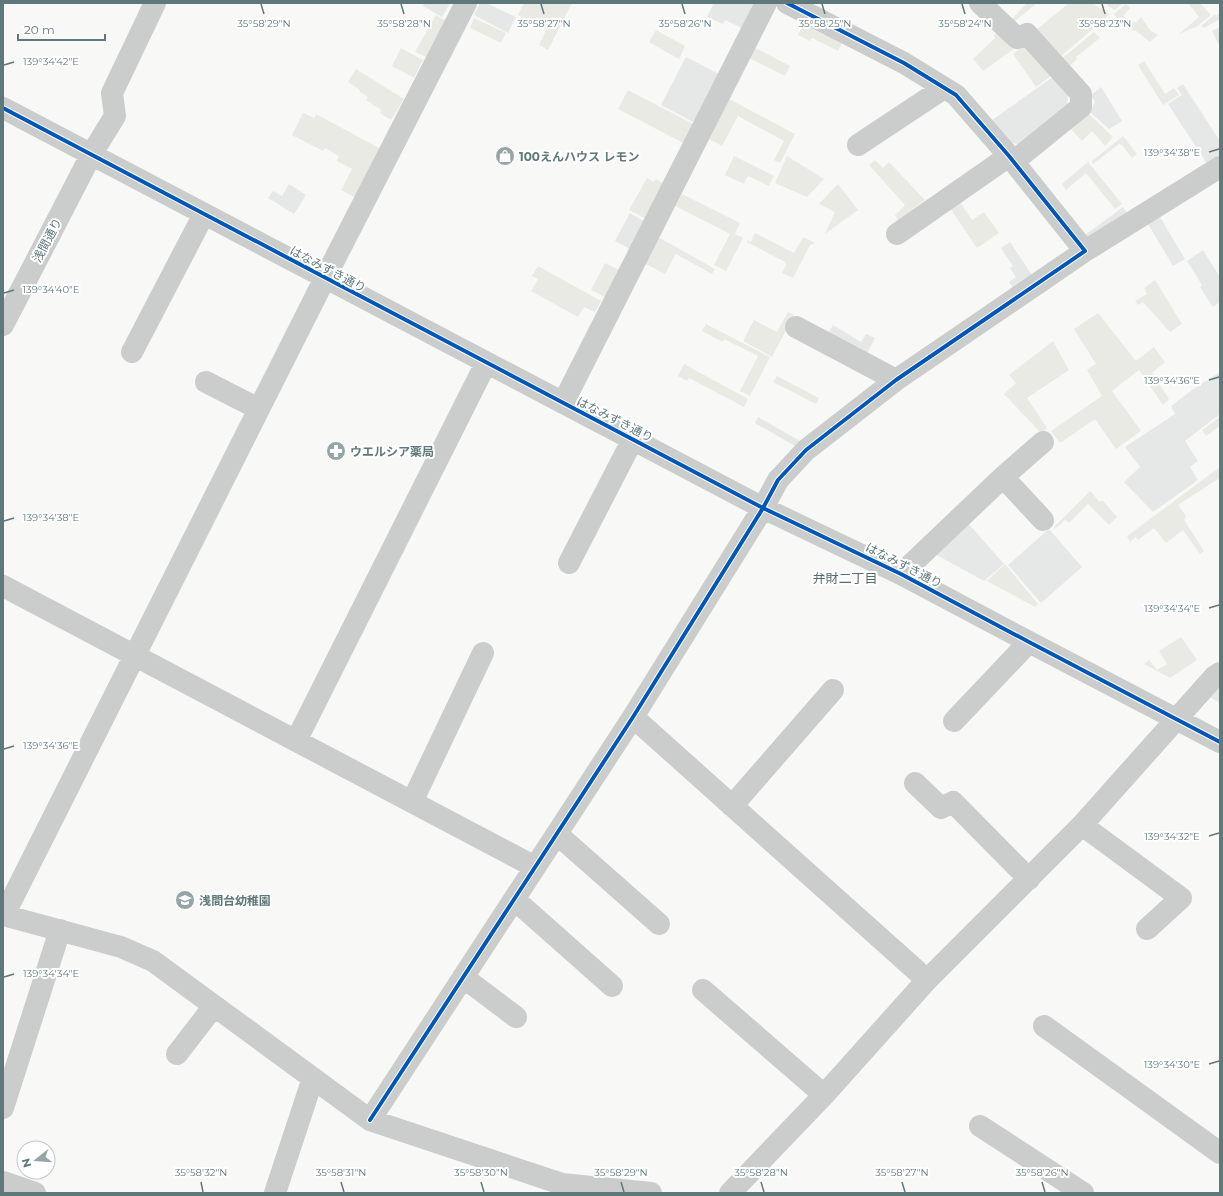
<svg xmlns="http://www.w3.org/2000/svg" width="1223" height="1196" font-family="Montserrat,'Noto Sans JP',sans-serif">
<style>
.built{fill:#e6e8e7}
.green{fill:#e9eae4}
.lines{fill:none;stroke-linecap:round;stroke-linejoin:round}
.minor{stroke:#cacdcc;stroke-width:22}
.cycleway-casing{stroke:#fff;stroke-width:6}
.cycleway{stroke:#0057b8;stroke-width:4}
.ticks{fill:none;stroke:#5f797b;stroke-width:1.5}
.labels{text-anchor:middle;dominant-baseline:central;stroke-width:4;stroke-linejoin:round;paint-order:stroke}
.poi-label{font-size:12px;font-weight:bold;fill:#5f797b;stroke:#fff;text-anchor:start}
.street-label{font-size:12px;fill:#5f797b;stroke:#fff}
.neighbourhood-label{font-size:13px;fill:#566b6c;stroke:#fff}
.ticks-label{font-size:10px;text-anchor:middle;fill:#5f797b;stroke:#fff;stroke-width:4;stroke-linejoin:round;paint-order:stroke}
</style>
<rect width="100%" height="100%" fill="#f8f8f7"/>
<path class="built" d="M 424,3 L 450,3 L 442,17 L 423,6 Z
M 480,3 L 486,3 L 516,17 L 508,33 L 474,15 Z
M 714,3 L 753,3 L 742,28 L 725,20 L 723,24 L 707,17 Z
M 1220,27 L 1220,47 L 1212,31 Z
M 686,57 L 719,74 L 695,123 L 661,105 Z
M 1053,77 L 1068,94 L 1067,107 L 1020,144 L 1009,143 L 992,120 Z
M 1183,84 L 1220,141 L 1220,156 L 1207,164 L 1168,104 L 1182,95 L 1177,88 Z
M 1101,87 L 1122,121 L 1109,129 L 1090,112 L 1095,102 L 1091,95 Z
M 289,184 L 306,195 L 294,214 L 268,198 L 273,191 L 282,196 Z
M 1123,207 L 1129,217 L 1088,237 L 1085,235 Z
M 630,213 L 645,222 L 630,249 L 615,241 Z
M 1160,217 L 1185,259 L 1173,266 L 1148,224 Z
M 1010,242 L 1032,275 L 1013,288 L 1009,282 L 1016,277 L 1010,268 L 1013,266 L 1001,248 Z
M 1203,250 L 1220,277 L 1220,302 L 1213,307 L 1200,287 L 1202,285 L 1187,261 Z
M 833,325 L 861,342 L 866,334 L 875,338 L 867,354 L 827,335 Z
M 1220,372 L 1220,414 L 1185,441 L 1198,461 L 1190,467 L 1198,480 L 1153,512 L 1124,482 L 1140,467 L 1125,447 L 1175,414 L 1171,406 L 1192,390 Z
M 758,417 L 800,441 L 795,446 L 755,423 Z
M 968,523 L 1004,564 L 984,581 L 933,553 Z
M 1049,529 L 1082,567 L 1041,603 L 1008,565 Z
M 1220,685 L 1220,703 L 1208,696 Z"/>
<path class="green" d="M 524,3 L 572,3 L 548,50 L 539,45 L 546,30 L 518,15 Z
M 1027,3 L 1037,3 L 1015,21 L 1012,19 Z
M 1069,3 L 1092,3 L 1110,14 L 1059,58 L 1036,30 Z
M 1109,3 L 1123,3 L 1115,10 L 1107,6 Z
M 1188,3 L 1200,3 L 1211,15 L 1196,27 L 1179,34 L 1199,17 Z
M 1126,4 L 1130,8 L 1123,16 L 1136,23 L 1141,17 L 1150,30 L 1158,35 L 1150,42 L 1135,30 L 1133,31 L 1123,20 L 1120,22 L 1114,14 Z
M 1220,12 L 1220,19 L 1204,28 L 1201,26 L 1215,14 L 1216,16 Z
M 436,15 L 446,21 L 426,57 L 415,52 Z
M 474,18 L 506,33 L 501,43 L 470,28 Z
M 805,21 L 843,41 L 838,51 L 812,38 L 810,41 L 798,35 Z
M 656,30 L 685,46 L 679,59 L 649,42 Z
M 998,30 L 1015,48 L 983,71 L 973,59 L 995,38 L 994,35 Z
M 1094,32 L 1100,38 L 1076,57 L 1077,59 L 1067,68 L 1060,60 Z
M 1025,45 L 1051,76 L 1036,87 L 1013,54 Z
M 754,47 L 790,66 L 785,76 L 749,58 Z
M 401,48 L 423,60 L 414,78 L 392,66 Z
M 1144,61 L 1165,94 L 1174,88 L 1179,95 L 1163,105 L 1138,65 Z
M 356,69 L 404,99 L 391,120 L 380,113 L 381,110 L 366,100 L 368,97 L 359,91 L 360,90 L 348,82 Z
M 628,90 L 695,125 L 685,144 L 618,109 Z
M 729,99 L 795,134 L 780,163 L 774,160 L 784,141 L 738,116 L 722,146 L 709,139 Z
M 303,113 L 314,118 L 316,114 L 381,149 L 356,198 L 341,190 L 352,169 L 337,161 L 339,156 L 325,148 L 323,151 L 292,135 Z
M 1089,114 L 1113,137 L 1105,146 L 1092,131 L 1082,141 L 1070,128 Z
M 1123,136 L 1137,154 L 1132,158 L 1122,145 L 1119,144 L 1093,164 L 1092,161 Z
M 734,156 L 774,176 L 769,186 L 748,176 L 744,184 L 725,175 Z
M 787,156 L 824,179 L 807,197 L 775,183 Z
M 875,160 L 883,168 L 889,162 L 925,200 L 898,220 L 895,215 L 905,205 L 869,165 Z
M 1088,162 L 1122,204 L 1115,209 L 1086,173 L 1066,190 L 1062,184 Z
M 647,178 L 654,182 L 656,179 L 664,184 L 645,218 L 629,210 Z
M 838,184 L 858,210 L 825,234 L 835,212 L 819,204 Z
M 682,194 L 740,223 L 735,234 L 743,238 L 726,271 L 714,265 L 730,234 L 675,206 Z
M 960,202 L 972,220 L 984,212 L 999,233 L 977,248 L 950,208 Z
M 755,233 L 794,253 L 803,237 L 815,243 L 810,245 L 793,278 L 782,273 L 786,265 L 785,263 L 785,262 L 747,242 L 748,240 L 751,242 Z
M 658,237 L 715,269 L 712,274 L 676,254 L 665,274 L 644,263 Z
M 605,263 L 619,270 L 605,297 L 591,290 Z
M 538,266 L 601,301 L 595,312 L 584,307 L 578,317 L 531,291 L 538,279 L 532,276 Z
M 1155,280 L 1182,324 L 1170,332 L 1143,302 L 1138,305 L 1135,301 L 1147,294 L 1144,288 Z
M 788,312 L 794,315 L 772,357 L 743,341 L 754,320 L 777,332 Z
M 1098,313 L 1136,361 L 1154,347 L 1165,362 L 1152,373 L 1169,399 L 1163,405 L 1139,370 L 1112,391 L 1141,431 L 1116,449 L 1095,419 L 1060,443 L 1051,431 L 1102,396 L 1087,370 L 1096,364 L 1074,329 Z
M 706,324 L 770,357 L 750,396 L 740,391 L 758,356 L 724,339 L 723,342 L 702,331 Z
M 1053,341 L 1069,370 L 1027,398 L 1047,428 L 1041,433 L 1004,394 L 1016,383 L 1009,375 Z
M 684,364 L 748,399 L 744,407 L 689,378 L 687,381 L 678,376 Z
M 777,376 L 819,398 L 816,404 L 773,382 Z
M 1220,417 L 1220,426 L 1206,436 L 1202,430 Z
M 1220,467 L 1220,481 L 1218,479 L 1178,505 L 1186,516 L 1184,520 L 1204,551 L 1200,554 L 1183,530 L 1166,543 L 1154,528 L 1138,540 L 1136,537 L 1130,542 L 1127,536 Z
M 1090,491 L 1100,502 L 1102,500 L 1117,517 L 1109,525 L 1088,504 L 1069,523 L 1065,520 L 1055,529 L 1054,527 Z
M 1005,564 L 1038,604 L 1035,607 L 987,581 Z
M 1181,637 L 1197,660 L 1170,678 L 1144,664 L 1149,660 L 1157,670 L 1167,664 L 1159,651 Z"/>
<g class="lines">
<path class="minor" d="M 787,3 L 904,63 L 956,95 L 1009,156 L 1085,251
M 980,3 L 1017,38 L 1027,34 L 1081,94 L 1081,107 L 1013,162
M 3,108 L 763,508 L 901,574 L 1029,642 L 1220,742
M 858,145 L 944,88
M 897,234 L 1009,156
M 3,325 L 91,155 L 115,116 L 112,93 L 155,3
M 796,327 L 896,380
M 132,352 L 204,214
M 206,382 L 259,409
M 563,403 L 766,3
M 1003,477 L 1043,442
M 569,563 L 633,439
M 901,574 L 1003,477 L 1043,520
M 3,586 L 535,867
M 633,717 L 927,980
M 954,721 L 1029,642
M 296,741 L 486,363
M 915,783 L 941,808 L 953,802 L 1029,879
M 412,802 L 483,653
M 732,806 L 833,690
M 1082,825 L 1181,898 L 1147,929
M 557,834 L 659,924
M 514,899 L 612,986
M 3,915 L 121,947 L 153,961 L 370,1120 L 562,1184 L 651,1193
M 4,915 L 325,278 L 466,3
M 463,977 L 516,1017
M 703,990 L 824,1095
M 1044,1026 L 1220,1153
M 177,1054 L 214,1006
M 3,1108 L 60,930
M 370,1120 L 633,717 L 763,508 L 778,480 L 806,450 L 896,380 L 1085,251 L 1220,167
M 980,1126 L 1083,1193
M 3,1182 L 35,1193
M 275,1193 L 313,1078
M 730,1193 L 824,1095 L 927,980 L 1082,825 L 1214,677 L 1220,673"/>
<g class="cycleway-casing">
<path id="cycleway" d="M 3,108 L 763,508 L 901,574 L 1029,642 L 1220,742
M 370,1120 L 633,717 L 763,508 L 778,480 L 806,450 L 896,380 L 1085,251 L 1009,156 L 956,95 L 904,63 L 787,3"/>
</g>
<use href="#cycleway" class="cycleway"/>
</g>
<path class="ticks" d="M 261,4 L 264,14M 401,4 L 404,14M 541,4 L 544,14M 682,4 L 685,14M 822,4 L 825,14M 962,4 L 965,14M 1102,4 L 1105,14M 4,65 L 14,62M 1209,152 L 1219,149M 4,293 L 14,290M 1209,380 L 1219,377M 4,521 L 14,518M 1209,608 L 1219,605M 4,749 L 14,746M 1209,836 L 1219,833M 4,977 L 14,974M 1209,1064 L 1219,1061M 201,1182 L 203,1192M 341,1182 L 344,1192M 481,1182 L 484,1192M 621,1182 L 624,1192M 761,1182 L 764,1192M 902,1182 L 905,1192M 1042,1182 L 1045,1192"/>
<defs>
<g id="shop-disc" transform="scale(1)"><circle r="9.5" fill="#95a5a6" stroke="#fff"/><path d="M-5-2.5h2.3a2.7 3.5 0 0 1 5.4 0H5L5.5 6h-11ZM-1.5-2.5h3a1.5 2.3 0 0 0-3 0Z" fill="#fff"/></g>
<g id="pharmacy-disc" transform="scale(1)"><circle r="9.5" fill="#95a5a6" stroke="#fff"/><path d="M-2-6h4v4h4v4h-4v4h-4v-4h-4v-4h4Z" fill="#fff"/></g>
<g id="school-disc" transform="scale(1)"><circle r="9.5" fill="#95a5a6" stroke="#fff"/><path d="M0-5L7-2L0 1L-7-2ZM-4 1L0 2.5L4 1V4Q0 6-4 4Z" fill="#fff"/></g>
</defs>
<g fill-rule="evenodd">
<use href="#shop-disc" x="505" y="156"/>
<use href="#pharmacy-disc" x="336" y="451"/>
<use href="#school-disc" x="185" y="900"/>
</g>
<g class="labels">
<g class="poi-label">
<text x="519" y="156">100えんハウス レモン</text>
<text x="350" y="451">ウエルシア薬局</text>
<text x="199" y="900">浅間台幼稚園</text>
</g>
<g class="street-label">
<text transform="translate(47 240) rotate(-62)">浅間通り</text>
<text transform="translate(328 269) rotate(28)">はなみずき通り</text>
<text transform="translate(615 419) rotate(27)">はなみずき通り</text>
<text transform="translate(904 565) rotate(27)">はなみずき通り</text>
</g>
<g class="neighbourhood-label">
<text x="845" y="578">弁財二丁目</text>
</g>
</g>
<g class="ticks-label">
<text x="264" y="27">35°58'29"N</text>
<text x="404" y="27">35°58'28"N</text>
<text x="544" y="27">35°58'27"N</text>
<text x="685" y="27">35°58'26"N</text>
<text x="825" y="27">35°58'25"N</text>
<text x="965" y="27">35°58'24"N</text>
<text x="1105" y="27">35°58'23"N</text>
<text x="51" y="65">139°34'42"E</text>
<text x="1172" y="156">139°34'38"E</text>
<text x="51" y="293">139°34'40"E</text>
<text x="1172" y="384">139°34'36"E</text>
<text x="51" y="521">139°34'38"E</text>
<text x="1172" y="612">139°34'34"E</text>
<text x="51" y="749">139°34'36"E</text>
<text x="1172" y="840">139°34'32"E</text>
<text x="51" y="977">139°34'34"E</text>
<text x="1172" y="1068">139°34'30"E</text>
<text x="201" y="1176">35°58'32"N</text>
<text x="341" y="1176">35°58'31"N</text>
<text x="481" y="1176">35°58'30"N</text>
<text x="621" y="1176">35°58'29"N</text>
<text x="761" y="1176">35°58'28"N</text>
<text x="902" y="1176">35°58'27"N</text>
<text x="1042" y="1176">35°58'26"N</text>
</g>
<rect width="1223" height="1196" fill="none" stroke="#5f797b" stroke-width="8"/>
<g transform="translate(36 1160) rotate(253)"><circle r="19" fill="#ffffff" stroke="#bfc9ca"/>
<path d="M0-3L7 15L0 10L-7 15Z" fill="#95a5a6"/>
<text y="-6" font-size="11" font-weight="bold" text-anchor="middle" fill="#5f797b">N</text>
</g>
<path d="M18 34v6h87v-6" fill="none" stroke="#5f797b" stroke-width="2"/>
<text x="24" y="34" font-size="12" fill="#5f797b" stroke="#ffffff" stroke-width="3" paint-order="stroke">20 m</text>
</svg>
